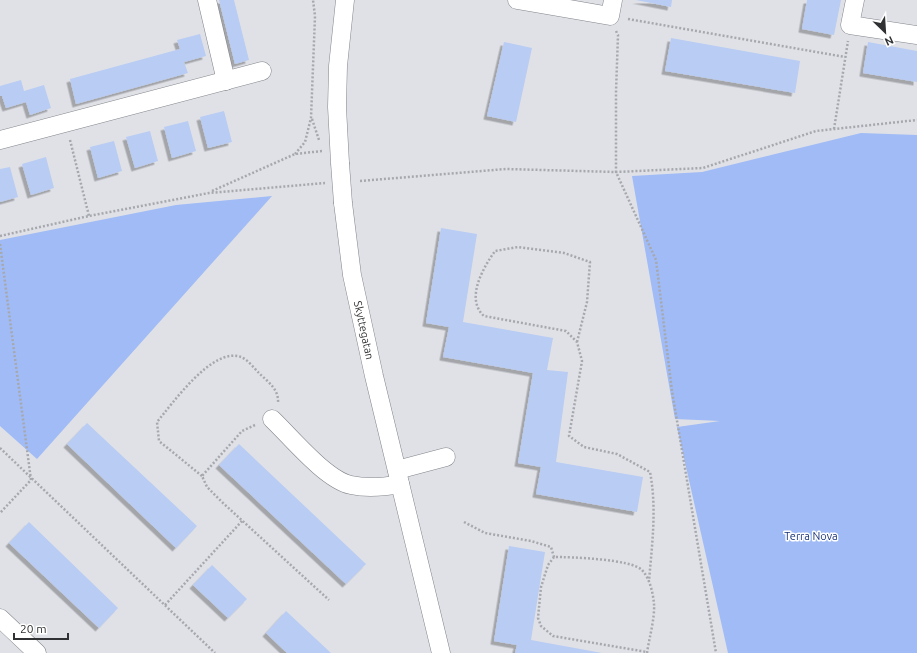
<svg xmlns="http://www.w3.org/2000/svg" width="917" height="653" font-family="Ubuntu,sans-serif">
<style>
.green{fill:#a0bbf5}
.building{fill:#b9ccf3;filter:url(#shadow)}
.lines{fill:none;stroke-linecap:round;stroke-linejoin:round}
.minor-casing{stroke:#82858a;stroke-width:19}
.path{stroke:#a6a8ad;stroke-width:2.5;stroke-dasharray:2 2;stroke-linecap:butt}
.minor{stroke:#fff;stroke-width:18}
.minor-bridge-casing{stroke:#82858a;stroke-width:19;stroke-linecap:butt}
.minor-bridge{stroke:#fff;stroke-width:18}
.labels{text-anchor:middle;dominant-baseline:central;stroke-width:3;stroke-linejoin:round;paint-order:stroke}
.street-label{font-size:11px;fill:#303133;stroke:#fff}
.park-label{font-size:11px;fill:#17327a;stroke:#fff}
</style>
<defs>
<filter id="shadow"><feDropShadow dx="-3.5" dy="3.5" stdDeviation="0" flood-color="#0004"/></filter>
</defs>
<rect width="100%" height="100%" fill="#dfe1e7"/>
<path class="green" d="M 861,133 L 917,135 L 917,653 L 728,653 L 677,427 L 720,421 L 675,419 L 632,176 L 702,172 Z
M 272,196 L 37,459 L 0,426 L 0,240 L 176,205 Z"/>
<path class="building" d="M 219,0 L 234,0 L 249,60 L 235,64 Z
M 636,0 L 672,0 L 671,7 Z
M 807,0 L 841,0 L 834,35 L 802,29 Z
M 200,34 L 206,56 L 184,62 L 188,73 L 76,104 L 70,79 L 180,49 L 177,40 Z
M 671,38 L 800,61 L 795,93 L 665,71 Z
M 504,42 L 532,48 L 516,122 L 487,116 Z
M 868,42 L 917,51 L 917,82 L 863,73 Z
M 21,80 L 24,91 L 44,85 L 51,108 L 30,115 L 26,102 L 6,108 L 2,96 L 0,96 L 0,86 Z
M 224,111 L 232,142 L 208,148 L 200,117 Z
M 188,121 L 196,151 L 172,158 L 164,127 Z
M 150,131 L 158,161 L 135,168 L 126,137 Z
M 114,141 L 122,171 L 98,178 L 90,147 Z
M 46,157 L 54,188 L 31,195 L 22,164 Z
M 10,167 L 18,197 L 0,202 L 0,169 Z
M 441,228 L 477,234 L 463,322 L 553,338 L 547,370 L 568,372 L 556,462 L 643,477 L 637,512 L 536,494 L 541,467 L 518,463 L 533,373 L 443,357 L 449,327 L 426,323 Z
M 87,423 L 197,526 L 176,548 L 67,444 Z
M 239,444 L 366,564 L 346,584 L 219,465 Z
M 29,522 L 118,608 L 99,628 L 9,543 Z
M 509,546 L 545,552 L 531,640 L 602,653 L 515,653 L 517,645 L 494,641 Z
M 212,565 L 247,599 L 228,618 L 193,585 Z
M 286,611 L 331,653 L 287,653 L 266,633 Z"/>
<g class="lines">
<g class="minor-casing">
<g id="minor">
<path d="M 207,0 L 226,81"/>
<path d="M 517,0 L 610,16 L 613,0"/>
<path d="M 855,0 L 850,25 L 917,35"/>
<path d="M 0,140 L 262,71"/>
<path d="M 340,163 L 337,107 L 338,66 L 345,0"/>
<path id="s1" d="M 343,203 L 352,275 L 374,376 L 441,653"/>
<path d="M 272,419 C 291,437 326,480 351,485 C 368,489 384,487 400,484"/>
<path d="M 397,470 L 446,457"/>
<path d="M 0,618 L 37,653"/>
</g>
</g>
<path class="path" d="M 628,19 L 845,57
M 616,31 L 618,35 L 616,92 L 616,172 L 656,260 L 672,391 L 716,653
M 312,119 L 319,140
M 834,129 L 848,41
M 70,140 L 89,216
M 295,154 L 305,142 L 311,118 L 315,16 L 313,0
M 360,181 L 506,169 L 616,172 L 703,168 L 816,131 L 917,120
M 212,191 L 295,154 L 322,151
M 0,236 L 89,216 L 209,193 L 325,183
M 0,244 L 31,480 L 0,513
M 577,342 L 587,302 L 590,262 L 564,253 L 518,247 L 495,251 C 483,268 465,299 484,316 L 566,331 L 577,342 L 582,361 L 569,436 L 584,447 L 617,454 L 650,472 C 657,508 652,545 649,581
M 255,425 L 242,431 L 202,476 L 207,487 L 223,503 L 329,600
M 0,448 L 215,653
M 202,476 L 159,441 L 157,422 C 172,404 213,346 241,357 C 247,359 254,368 259,373 C 268,382 279,389 278,403
M 464,522 L 485,533 L 531,541 L 551,547 L 554,557
M 165,605 L 242,521
M 647,653 C 649,639 655,618 654,604 C 653,593 650,579 642,570 C 631,559 570,557 554,557 L 548,565 L 541,587 L 538,618 L 541,626 L 553,636 L 647,652"/>
<use href="#minor" class="minor"/>
<g class="minor-bridge-casing">
<path id="minor-bridge" d="M 340,163 L 343,203"/>
</g>
<use href="#minor-bridge" class="minor-bridge"/>
</g>
<g class="labels">
<g class="street-label">
<text stroke="none"><textPath href="#s1" startOffset="129">Skyttegatan</textPath></text>
</g>
<g class="park-label">
<text x="811" y="536">Terra Nova</text>
</g>
</g>
<g transform="translate(885 32) rotate(155)" stroke="#ffffff" stroke-width="3" paint-order="stroke">
<path d="M0-3L7 15L0 10L-7 15Z" fill="#303133"/>
<text y="-6" font-size="11" font-weight="bold" text-anchor="middle" fill="#303133">N</text>
</g>
<path d="M14 633v6h54v-6" fill="none" stroke="#303133" stroke-width="2"/>
<text x="20" y="633" font-size="12" fill="#303133" stroke="#ffffff" stroke-width="3" paint-order="stroke">20 m</text>
</svg>
